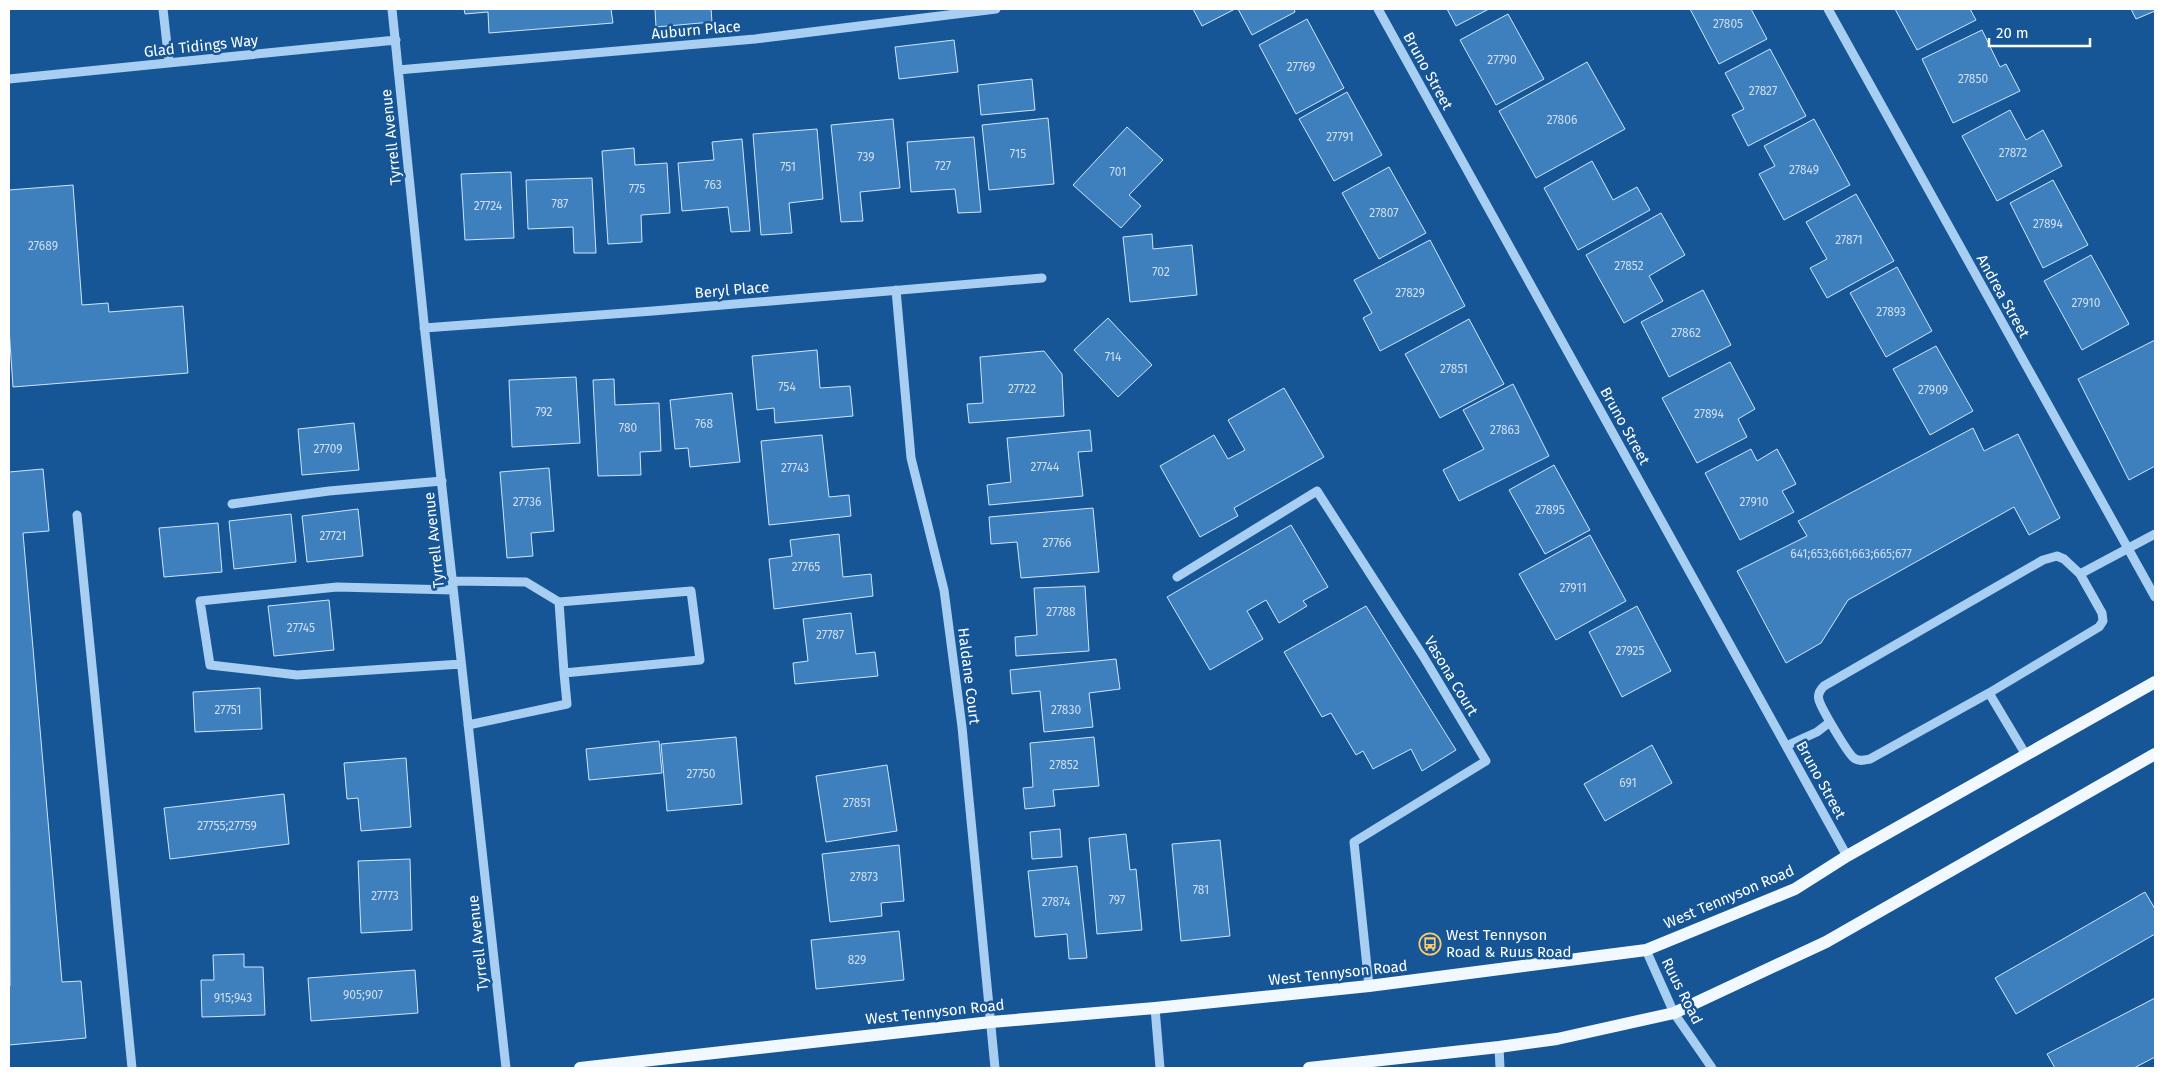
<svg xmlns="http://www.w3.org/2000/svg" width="2164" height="1077" font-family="'Fira Sans',sans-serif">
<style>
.building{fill:#3e7fbe;stroke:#cfe6fc}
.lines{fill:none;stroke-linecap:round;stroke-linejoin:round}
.minor{stroke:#a8cef2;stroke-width:9}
.major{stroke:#f2f8ff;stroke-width:12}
.labels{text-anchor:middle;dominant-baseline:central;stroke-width:5;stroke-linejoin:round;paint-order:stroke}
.number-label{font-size:12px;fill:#cfdfef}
.street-label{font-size:15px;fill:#fff;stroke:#165696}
.poi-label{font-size:15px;fill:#fff;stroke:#165696;text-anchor:start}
</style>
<rect width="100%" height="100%" fill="#165696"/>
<path class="building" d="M 464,9 L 611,9 L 613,23 L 489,33 L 488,12 L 465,14 Z
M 655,9 L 711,9 L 712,22 L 656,27 Z
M 1193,9 L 1235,9 L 1202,26 Z
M 1238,9 L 1294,9 L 1295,12 L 1252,35 Z
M 1447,9 L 1489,9 L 1456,26 Z
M 1690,9 L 1751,9 L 1767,39 L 1719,64 Z
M 1895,9 L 1970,9 L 1976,20 L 1917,50 Z
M 2131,9 L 2155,9 L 2155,11 L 2136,19 Z
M 1508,14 L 1544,79 L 1496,105 L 1460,40 Z
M 1307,19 L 1344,88 L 1296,114 L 1259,45 Z
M 1982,30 L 2000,67 L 2006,64 L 2020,91 L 1953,123 L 1922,59 Z
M 954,40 L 958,72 L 899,79 L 895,47 Z
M 1770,49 L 1806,116 L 1748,146 L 1732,115 L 1744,109 L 1725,73 Z
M 1587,62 L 1625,129 L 1536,178 L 1499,111 Z
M 1032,79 L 1035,110 L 981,115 L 978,85 Z
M 1347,92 L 1382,155 L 1334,181 L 1299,119 Z
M 2010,110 L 2026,140 L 2043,130 L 2062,166 L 1997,201 L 1962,136 Z
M 1048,118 L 1054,184 L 989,190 L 982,125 Z
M 893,119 L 900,188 L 860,192 L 863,221 L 841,222 L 831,125 Z
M 1814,119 L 1850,185 L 1784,220 L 1759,174 L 1775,166 L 1764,146 Z
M 1127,127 L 1163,160 L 1129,195 L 1141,206 L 1121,228 L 1073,185 Z
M 817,129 L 823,199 L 789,203 L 792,233 L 761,235 L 753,134 Z
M 974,137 L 981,212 L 958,213 L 955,189 L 911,192 L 907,142 Z
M 742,139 L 750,231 L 731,232 L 728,207 L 682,211 L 678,163 L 714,160 L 712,142 Z
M 634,148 L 635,165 L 667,163 L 670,213 L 641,215 L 642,242 L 608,244 L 602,151 Z
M 1592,161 L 1613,200 L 1637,187 L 1650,210 L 1578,250 L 1544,188 Z
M 1389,167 L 1426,233 L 1379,259 L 1342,193 Z
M 511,172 L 514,238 L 465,240 L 461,174 Z
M 592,178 L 596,253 L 574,253 L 573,227 L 528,229 L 526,180 Z
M 2053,180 L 2088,245 L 2043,268 L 2010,203 Z
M 73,185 L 82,305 L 108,303 L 109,312 L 183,306 L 188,373 L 13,387 L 9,328 L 9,190 Z
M 1856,194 L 1894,261 L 1827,298 L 1810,268 L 1827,259 L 1806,222 Z
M 1661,213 L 1685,255 L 1649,276 L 1663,301 L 1624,323 L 1586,255 Z
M 1152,234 L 1153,249 L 1192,245 L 1197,295 L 1130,302 L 1123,237 Z
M 1430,240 L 1465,306 L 1380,351 L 1363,318 L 1372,313 L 1354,280 Z
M 2091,255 L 2129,324 L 2082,350 L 2044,281 Z
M 1897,267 L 1932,331 L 1886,357 L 1850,293 Z
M 1703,290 L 1731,345 L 1669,377 L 1641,322 Z
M 1108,318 L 1152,365 L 1118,397 L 1074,350 Z
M 1469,319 L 1504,384 L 1440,418 L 1405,354 Z
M 2155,340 L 2155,466 L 2129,480 L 2078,379 Z
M 1936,346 L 1973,411 L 1930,435 L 1893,369 Z
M 817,350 L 820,388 L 850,386 L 853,416 L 775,423 L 774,408 L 757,410 L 752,356 Z
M 1044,351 L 1062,374 L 1064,416 L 969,423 L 967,404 L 983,403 L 980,357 Z
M 1730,362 L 1755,409 L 1738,419 L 1747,437 L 1697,463 L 1662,398 Z
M 576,377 L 580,443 L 512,447 L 509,380 Z
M 614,379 L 615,405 L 659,403 L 661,451 L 640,452 L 641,475 L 598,476 L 593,380 Z
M 1513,384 L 1549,456 L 1459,501 L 1443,470 L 1484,449 L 1463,410 Z
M 1284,388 L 1324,457 L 1234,508 L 1238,516 L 1200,537 L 1160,466 L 1214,435 L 1228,459 L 1245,450 L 1228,420 Z
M 732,393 L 740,462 L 690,467 L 688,448 L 675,449 L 670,400 Z
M 354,423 L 359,470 L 302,475 L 298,429 Z
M 1973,428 L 1984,451 L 2018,434 L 2060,518 L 2029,535 L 2014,507 L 1848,600 L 1821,643 L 1786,663 L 1737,571 L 1807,536 L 1798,521 Z
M 1090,430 L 1092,451 L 1078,452 L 1083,496 L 989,505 L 987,485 L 1011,482 L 1007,438 Z
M 822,435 L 829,497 L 849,495 L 851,516 L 769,525 L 761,441 Z
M 1751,449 L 1757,461 L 1777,449 L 1796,484 L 1782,491 L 1794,512 L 1740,540 L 1705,473 Z
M 1554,465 L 1590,530 L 1545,554 L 1509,490 Z
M 549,468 L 554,531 L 531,533 L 533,556 L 507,558 L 500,472 Z
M 43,469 L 49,531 L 23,533 L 62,982 L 81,981 L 86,1038 L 9,1045 L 9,986 L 10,986 L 9,472 Z
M 1093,508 L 1099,572 L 1021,578 L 1017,542 L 991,544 L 989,517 Z
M 358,509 L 363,556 L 307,562 L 302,516 Z
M 291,514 L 296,562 L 234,569 L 229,521 Z
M 218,523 L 222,572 L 164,577 L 159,528 Z
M 1291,525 L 1328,587 L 1303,601 L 1307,606 L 1279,623 L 1266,600 L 1247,611 L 1263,639 L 1210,670 L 1167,597 Z
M 839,534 L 843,577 L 871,574 L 873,596 L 774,609 L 769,559 L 792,556 L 790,540 Z
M 1590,535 L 1626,601 L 1556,640 L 1519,574 Z
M 1085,586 L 1089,651 L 1016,656 L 1015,637 L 1037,635 L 1034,588 Z
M 329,600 L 334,650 L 274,656 L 268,606 Z
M 1366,606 L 1456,750 L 1422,771 L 1411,749 L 1373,769 L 1363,751 L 1356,755 L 1331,713 L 1322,717 L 1284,652 Z
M 1637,606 L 1671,671 L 1622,697 L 1589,632 Z
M 851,613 L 856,654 L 875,652 L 878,676 L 795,684 L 793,663 L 808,661 L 803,619 Z
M 1116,659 L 1120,689 L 1089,693 L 1093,727 L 1044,732 L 1040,691 L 1012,694 L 1010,670 Z
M 260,688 L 262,729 L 195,732 L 193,692 Z
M 736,737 L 742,804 L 667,811 L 661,744 Z
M 1094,737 L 1099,786 L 1053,790 L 1055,806 L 1025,809 L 1023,788 L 1033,787 L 1030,743 Z
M 659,741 L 662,773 L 589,780 L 586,749 Z
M 1652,745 L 1672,783 L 1605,821 L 1584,784 Z
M 406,758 L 411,827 L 361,831 L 358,798 L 347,799 L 344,763 Z
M 887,765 L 897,831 L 826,842 L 816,776 Z
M 284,794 L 289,844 L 170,859 L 164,808 Z
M 1060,829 L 1062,857 L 1032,859 L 1030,832 Z
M 1126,834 L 1130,870 L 1136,869 L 1142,930 L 1097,934 L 1089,838 Z
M 1220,840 L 1230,936 L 1181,941 L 1172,844 Z
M 899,845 L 904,901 L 881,903 L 882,916 L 830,922 L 822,854 Z
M 410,859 L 412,930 L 361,933 L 358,861 Z
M 1077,866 L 1087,958 L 1069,959 L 1067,934 L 1035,937 L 1028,871 Z
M 2145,892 L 2155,909 L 2155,934 L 2016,1014 L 1995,978 Z
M 899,931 L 904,980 L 816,989 L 811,940 Z
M 244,954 L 244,967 L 263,967 L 265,1015 L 202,1017 L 201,980 L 214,980 L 213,955 Z
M 415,970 L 418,1013 L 311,1021 L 308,978 Z
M 2155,998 L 2155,1057 L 2134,1068 L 2055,1068 L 2047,1054 Z"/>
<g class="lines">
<path class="minor" d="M 163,9 L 169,63
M 392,9 L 425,333 L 506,1068
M 1378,9 L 1847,856
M 1828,9 L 2155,597
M 398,70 L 755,39 L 996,9
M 9,79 L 396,40
M 896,290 L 911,458 L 944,590 L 962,727 L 995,1068
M 424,328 L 653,311 L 1042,278
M 232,504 L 329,491 L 442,481
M 77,515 L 132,1068
M 2057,556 L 2064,559 L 2080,574 L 2102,613 L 2103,621 L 2099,627 L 1989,693 L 1870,759 C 1865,760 1859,762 1854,758 C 1848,754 1821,708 1819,700 C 1817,694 1820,690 1824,686 L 2043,560 Z
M 2080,574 L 2155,534
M 1177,577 L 1317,491 L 1423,656 L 1486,761 L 1354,842 L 1369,986
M 452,581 L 526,582 L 559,602 L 691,591 L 700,660 L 564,673 L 567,704 L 468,725
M 453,590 L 337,587 L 200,601 L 210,665 L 297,675 L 461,664
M 559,602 L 564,673
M 1989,693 L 2026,755
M 1786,746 L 1817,732 L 1830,722
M 1646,950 L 1674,1013 L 1712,1068
M 1155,1008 L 1160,1068
M 1499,1047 L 1500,1068"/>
<path class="major" d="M 580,1068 L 991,1022 L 1155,1008 L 1369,986 L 1646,950 L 1795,889 L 1847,856 L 2155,682
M 1309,1068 L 1499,1047 L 1557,1039 L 1674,1013 L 1826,942 L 2155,754"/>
</g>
<defs>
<g id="bus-ring" transform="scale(1.125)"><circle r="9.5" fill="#165696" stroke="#ffca68" stroke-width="1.5"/><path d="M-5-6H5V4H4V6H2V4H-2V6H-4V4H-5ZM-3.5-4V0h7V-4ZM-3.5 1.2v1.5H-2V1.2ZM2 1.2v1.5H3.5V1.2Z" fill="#ffca68"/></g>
</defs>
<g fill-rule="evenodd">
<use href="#bus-ring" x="1430" y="944"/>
</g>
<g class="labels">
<g class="number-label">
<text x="1728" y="24">27805</text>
<text x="1502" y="60">27790</text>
<text x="1301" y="67">27769</text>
<text x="1973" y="79">27850</text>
<text x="1763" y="91">27827</text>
<text x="1562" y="120">27806</text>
<text x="1340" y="137">27791</text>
<text x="2013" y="153">27872</text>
<text x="1018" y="154">715</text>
<text x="866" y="157">739</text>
<text x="943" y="166">727</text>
<text x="788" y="167">751</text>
<text x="1804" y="170">27849</text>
<text x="1118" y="172">701</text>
<text x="713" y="185">763</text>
<text x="637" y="189">775</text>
<text x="560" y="204">787</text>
<text x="488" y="206">27724</text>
<text x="1384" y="213">27807</text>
<text x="2048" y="224">27894</text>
<text x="1849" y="240">27871</text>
<text x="43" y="246">27689</text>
<text x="1629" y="266">27852</text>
<text x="1161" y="272">702</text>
<text x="1410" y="293">27829</text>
<text x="2086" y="303">27910</text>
<text x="1891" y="312">27893</text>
<text x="1686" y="333">27862</text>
<text x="1113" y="357">714</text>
<text x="1454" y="369">27851</text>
<text x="787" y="387">754</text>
<text x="1022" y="389">27722</text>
<text x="1933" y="390">27909</text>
<text x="544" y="412">792</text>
<text x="1709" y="414">27894</text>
<text x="704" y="424">768</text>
<text x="628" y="428">780</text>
<text x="1505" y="430">27863</text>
<text x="328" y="449">27709</text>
<text x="1045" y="467">27744</text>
<text x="795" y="468">27743</text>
<text x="527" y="502">27736</text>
<text x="1754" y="502">27910</text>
<text x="1550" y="510">27895</text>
<text x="333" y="536">27721</text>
<text x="1057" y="543">27766</text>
<text x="1851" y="554">641;653;661;663;665;677</text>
<text x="806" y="567">27765</text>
<text x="1573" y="588">27911</text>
<text x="1061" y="612">27788</text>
<text x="301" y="628">27745</text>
<text x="830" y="635">27787</text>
<text x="1630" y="651">27925</text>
<text x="228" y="710">27751</text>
<text x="1066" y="710">27830</text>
<text x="1064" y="765">27852</text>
<text x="701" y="774">27750</text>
<text x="1628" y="783">691</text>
<text x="857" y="803">27851</text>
<text x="227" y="826">27755;27759</text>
<text x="864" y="877">27873</text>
<text x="1201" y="890">781</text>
<text x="385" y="896">27773</text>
<text x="1117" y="900">797</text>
<text x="1056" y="902">27874</text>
<text x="857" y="960">829</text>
<text x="363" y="995">905;907</text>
<text x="233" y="998">915;943</text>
</g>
<g class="street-label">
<text transform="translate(696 30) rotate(-5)">Auburn Place</text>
<text transform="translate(201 46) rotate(-6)">Glad Tidings Way</text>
<text transform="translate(1428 71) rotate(61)">Bruno Street</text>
<text transform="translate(391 137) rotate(-96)">Tyrrell Avenue</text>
<text transform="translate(732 290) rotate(-5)">Beryl Place</text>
<text transform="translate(2003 296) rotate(61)">Andrea Street</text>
<text transform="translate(1625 426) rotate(61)">Bruno Street</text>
<text transform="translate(434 540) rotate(-96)">Tyrrell Avenue</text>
<text transform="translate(969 676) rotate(83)">Haldane Court</text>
<text transform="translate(1451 676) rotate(59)">Vasona Court</text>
<text transform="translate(1821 780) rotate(61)">Bruno Street</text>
<text transform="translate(1729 897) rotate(-23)">West Tennyson Road</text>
<text transform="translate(478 943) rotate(-96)">Tyrrell Avenue</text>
<text transform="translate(1338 973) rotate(-6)">West Tennyson Road</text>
<text transform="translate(1682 991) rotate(63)">Ruus Road</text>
<text transform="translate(935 1012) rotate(-6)">West Tennyson Road</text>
</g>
<g class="poi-label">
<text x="1446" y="935">West Tennyson<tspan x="1446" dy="17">Road &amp; Ruus Road</tspan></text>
</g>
</g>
<rect width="2164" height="1077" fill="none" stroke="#ffffff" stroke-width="20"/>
<path d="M1989 38v8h101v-8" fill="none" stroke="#ffffff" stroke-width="2.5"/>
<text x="1996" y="38" font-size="15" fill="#ffffff" stroke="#165696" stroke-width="4" paint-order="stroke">20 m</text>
</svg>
